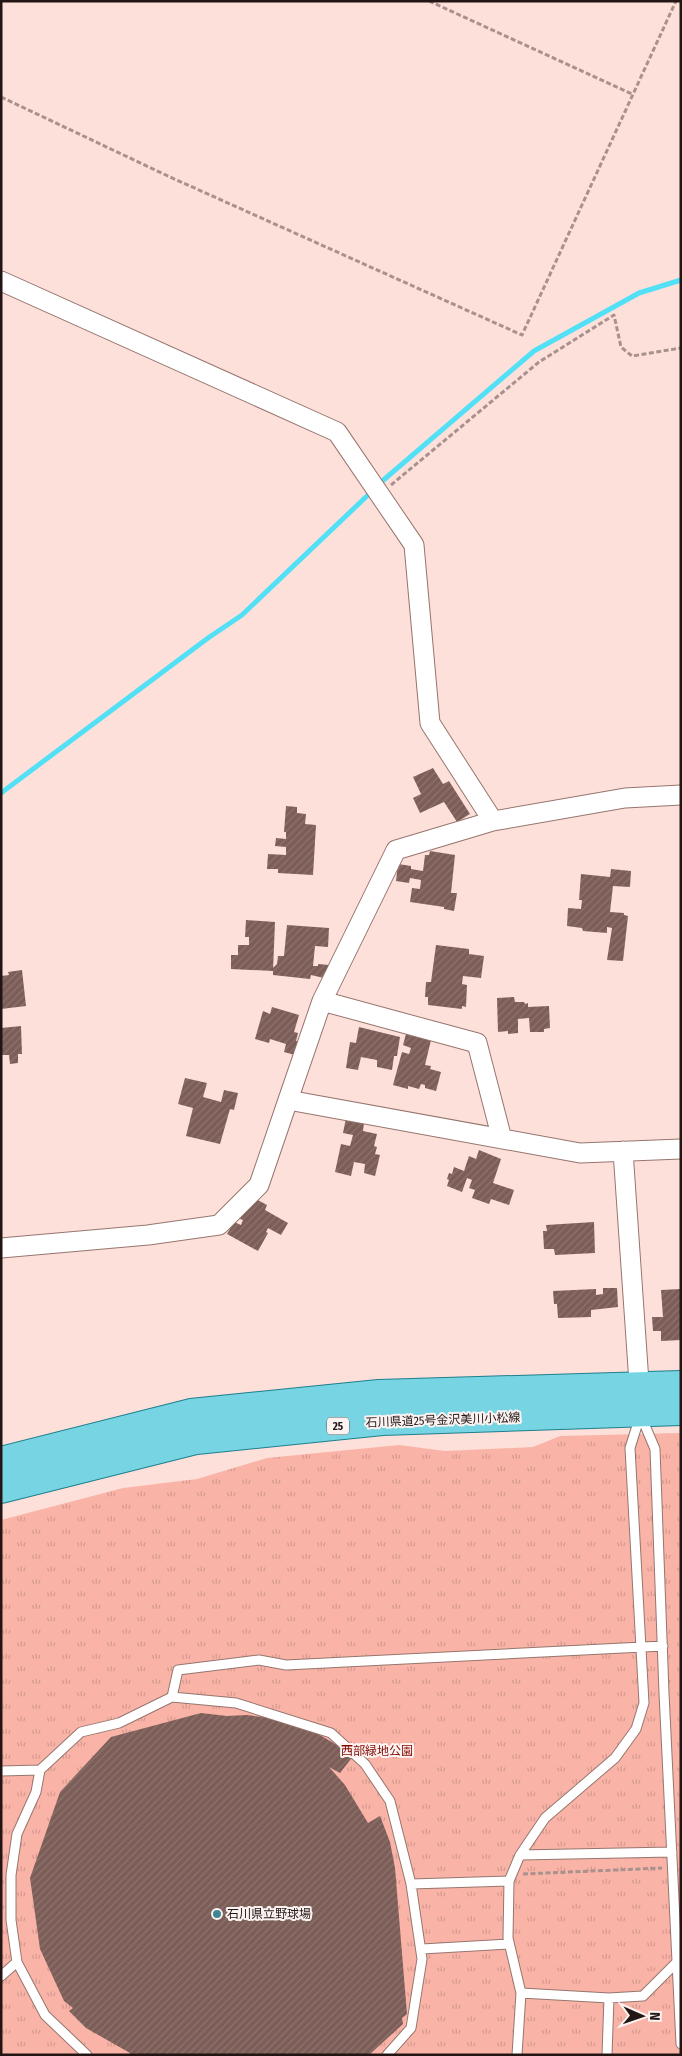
<svg xmlns="http://www.w3.org/2000/svg" width="682" height="2056" font-family="'Fira Sans Condensed','Noto Sans JP',sans-serif">
<style>
.park{fill:url(#park-tufts)}
.lines{fill:none;stroke-linecap:round;stroke-linejoin:round}
.stream{stroke:#52e0f7;stroke-width:5}
.building{fill:url(#building-hatch)}
.service-casing{stroke:#96756e;stroke-width:11}
.minor-casing{stroke:#96756e;stroke-width:21}
.primary-casing{stroke:#1e7f8d;stroke-width:30}
.path{stroke:#a9918d;stroke-width:3;stroke-dasharray:5 2.5;stroke-linecap:butt}
.service{stroke:#fff;stroke-width:9}
.minor{stroke:#fff;stroke-width:19}
.primary{stroke:#77d4e2;stroke-width:28}
.poi-dot{fill:#408692;stroke:#fbf3f1;stroke-width:2}
.labels{text-anchor:middle;dominant-baseline:central;stroke-width:4;stroke-linejoin:round;paint-order:stroke}
.shield{fill:#fbf3f1;stroke:#635856;stroke-width:1}
.shield-label{font-size:11px;font-weight:bold;fill:#221513}
.street-label{font-size:12px;fill:#221513;stroke:#fbf3f1}
.park-label{font-size:12px;fill:#820800;stroke:#fbf3f1}
.poi-label{font-size:12px;fill:#221513;stroke:#fbf3f1;text-anchor:start}
</style>
<defs>
<pattern id="park-tufts" width="24" height="20" patternUnits="userSpaceOnUse" patternTransform="scale(1.25)"><rect width="24" height="20" fill="#fab4a7"/><path d="M3 7l-1-3M5 7V3M7 7l1-3M15 17l-1-3M17 17v-4M19 17l1-3" fill="none" stroke="#d69a8f"/></pattern>
<pattern id="building-hatch" width="6" height="6" patternUnits="userSpaceOnUse" patternTransform="scale(1.25)"><rect width="6" height="6" fill="#7d5d57"/><path d="M-1 1l2-2M0 6l6-6M5 7l2-2" fill="none" stroke="#8d746f"/></pattern>
</defs>
<rect width="100%" height="100%" fill="#fee0da"/>
<path class="park" d="M 681,1433 L 681,2055 L 1,2055 L 1,1520 L 123,1488 L 197,1479 L 267,1458 L 399,1445 L 445,1451 L 533,1447 L 560,1436 Z"/>
<g class="lines">
<path class="stream" d="M 380,483 L 534,351 L 639,293 L 681,280
M 1,793 L 208,638 L 242,615 L 368,495"/>
</g>
<path class="building" d="M 433,768 L 443,784 L 449,781 L 470,814 L 457,822 L 444,802 L 420,813 L 413,798 L 421,794 L 413,777 Z
M 286,806 L 297,807 L 297,813 L 306,814 L 305,824 L 316,825 L 313,875 L 278,873 L 278,869 L 267,869 L 268,854 L 286,855 L 286,847 L 275,846 L 276,838 L 286,839 L 286,832 L 284,832 Z
M 430,851 L 455,855 L 451,893 L 457,893 L 454,911 L 444,909 L 444,907 L 410,902 L 412,888 L 420,889 L 421,880 L 410,878 L 409,883 L 396,881 L 398,864 L 411,866 L 411,869 L 423,871 L 425,855 L 429,855 Z
M 611,869 L 631,871 L 630,887 L 613,886 L 610,912 L 624,913 L 624,915 L 628,916 L 623,961 L 607,960 L 612,928 L 607,927 L 607,933 L 583,931 L 582,928 L 567,926 L 568,908 L 581,909 L 582,900 L 579,900 L 581,874 L 610,877 Z
M 246,920 L 275,922 L 273,971 L 231,969 L 231,955 L 238,955 L 238,945 L 249,945 L 249,937 L 245,937 Z
M 287,925 L 329,928 L 328,947 L 315,946 L 313,966 L 318,966 L 318,964 L 329,965 L 328,979 L 311,975 L 310,979 L 273,975 L 273,968 L 277,964 L 278,956 L 284,956 Z
M 436,945 L 469,949 L 469,954 L 484,956 L 481,978 L 463,976 L 462,984 L 467,985 L 466,1007 L 462,1006 L 462,1009 L 428,1005 L 428,997 L 425,997 L 426,982 L 431,982 Z
M 22,970 L 26,1006 L 1,1009 L 1,976 L 9,975 L 8,972 Z
M 514,997 L 515,1002 L 524,1002 L 525,1004 L 528,1003 L 528,1007 L 549,1006 L 550,1028 L 544,1029 L 544,1032 L 530,1032 L 529,1018 L 518,1019 L 518,1033 L 508,1034 L 508,1031 L 498,1032 L 497,998 Z
M 272,1007 L 299,1015 L 294,1032 L 298,1033 L 296,1041 L 300,1042 L 295,1055 L 284,1052 L 286,1044 L 270,1039 L 269,1043 L 255,1039 L 263,1011 L 270,1014 Z
M 21,1026 L 22,1054 L 18,1054 L 18,1063 L 10,1064 L 9,1055 L 1,1055 L 1,1028 Z
M 359,1027 L 400,1037 L 397,1056 L 394,1056 L 392,1070 L 377,1067 L 377,1060 L 361,1057 L 358,1070 L 346,1068 L 350,1042 L 356,1043 Z
M 406,1034 L 431,1040 L 425,1065 L 431,1066 L 430,1069 L 441,1072 L 436,1091 L 425,1088 L 425,1085 L 421,1084 L 419,1089 L 408,1086 L 408,1089 L 393,1085 L 402,1052 L 409,1054 L 411,1048 L 403,1045 Z
M 185,1078 L 207,1083 L 203,1097 L 221,1102 L 224,1090 L 238,1093 L 234,1110 L 230,1109 L 220,1144 L 186,1136 L 193,1108 L 178,1104 Z
M 346,1118 L 364,1123 L 363,1131 L 377,1134 L 374,1146 L 377,1147 L 375,1154 L 380,1155 L 375,1176 L 364,1173 L 365,1164 L 354,1162 L 351,1176 L 335,1172 L 341,1144 L 350,1146 L 353,1135 L 343,1133 Z
M 479,1150 L 501,1159 L 493,1183 L 514,1190 L 509,1205 L 491,1199 L 489,1204 L 472,1198 L 475,1190 L 469,1188 L 472,1180 L 467,1178 L 462,1192 L 447,1186 L 449,1180 L 447,1179 L 449,1173 L 452,1174 L 454,1167 L 464,1171 L 469,1156 L 476,1159 Z
M 252,1197 L 267,1205 L 265,1210 L 288,1223 L 281,1235 L 268,1228 L 266,1232 L 268,1233 L 258,1251 L 227,1234 L 234,1222 L 241,1225 L 243,1220 L 240,1219 Z
M 594,1222 L 595,1253 L 555,1255 L 554,1249 L 544,1249 L 543,1231 L 547,1231 L 546,1225 Z
M 603,1288 L 617,1288 L 618,1307 L 591,1310 L 591,1317 L 558,1318 L 557,1304 L 554,1304 L 553,1291 L 596,1289 L 596,1295 L 603,1294 Z
M 681,1289 L 681,1340 L 661,1341 L 661,1331 L 653,1331 L 652,1317 L 663,1317 L 661,1290 Z
M 201,1713 L 227,1716 L 247,1715 L 277,1719 L 318,1734 L 354,1755 L 340,1773 L 329,1767 L 345,1785 L 368,1823 L 380,1816 L 390,1842 L 395,1868 L 407,2014 L 402,2018 L 403,2024 L 369,2055 L 129,2055 L 130,2053 L 86,2028 L 69,2011 L 73,2008 L 64,2001 L 40,1949 L 30,1878 L 60,1792 L 111,1737 Z"/>
<g class="lines">
<g class="service-casing">
<path id="service" d="M 640,1416 L 630,1448 L 644,1703 L 636,1729 L 615,1758 L 545,1818 L 520,1855 L 509,1881 L 508,1938 L 521,1993 L 609,1998 L 643,1996 L 678,1961
M 641,1416 L 655,1449 L 664,1693 L 681,2044
M 172,1697 L 178,1670 L 259,1660 L 286,1665 L 663,1646
M 1,1771 L 40,1770
M 520,1855 L 672,1852
M 411,1884 L 509,1881
M 422,1949 L 509,1944
M 1,1976 L 17,1962
M 87,2055 L 45,2015 L 17,1962 L 11,1920 L 11,1875 L 17,1834 L 36,1792 L 40,1770 L 81,1732 L 119,1723 L 172,1697 L 236,1703 L 331,1733 L 365,1764 L 390,1801 L 411,1884 L 422,1959 L 411,2028 L 387,2055
M 517,2055 L 521,1993
M 607,2055 L 609,1998"/>
</g>
<g class="minor-casing">
<path id="minor" d="M 1,281 L 337,432 L 414,545 L 430,723 L 493,821 L 625,798 L 681,795
M 493,821 L 396,850 L 322,1001 L 477,1043 L 502,1139
M 288,1100 L 322,1001
M 623,1151 L 640,1397
M 1,1248 L 148,1235 L 219,1225 L 259,1185 L 288,1100 L 580,1153 L 681,1149"/>
</g>
<g class="primary-casing">
<path id="primary" d="M 1,1461 L 191,1413 L 379,1394 L 681,1385
M 1,1489 L 196,1440 L 382,1421 L 681,1411"/>
</g>
<path class="path" d="M 429,1 L 632,94
M 1,97 L 170,177 L 522,335 L 676,1
M 391,485 L 539,362 L 614,315 L 621,347 L 632,356 L 681,348
M 523,1874 L 662,1868"/>
<use href="#service" class="service"/>
<use href="#minor" class="minor"/>
<use href="#primary" class="primary"/>
</g>
<circle class="poi-dot" cx="217" cy="1914" r="5"/>
<g class="labels">
<rect class="shield" x="327" y="1417.5" width="22" height="17" rx="4"/>
<g class="shield-label">
<text x="338" y="1426">25</text>
</g>
<g class="street-label">
<text transform="translate(443 1420) rotate(-2)">石川県道25号金沢美川小松線</text>
</g>
<g class="park-label">
<text x="377" y="1751">西部緑地公園</text>
</g>
<g class="poi-label">
<text x="227" y="1914">石川県立野球場</text>
</g>
</g>
<rect width="682" height="2056" fill="none" stroke="#221513" stroke-width="5"/>
<g transform="translate(642 2016) rotate(92)" stroke="#fbf3f1" stroke-width="4" paint-order="stroke">
<path d="M0-4L9 19L0 12L-9 19Z" fill="#221513"/>
<text y="-8" font-size="14" font-weight="bold" text-anchor="middle" fill="#221513">N</text>
</g>
</svg>
